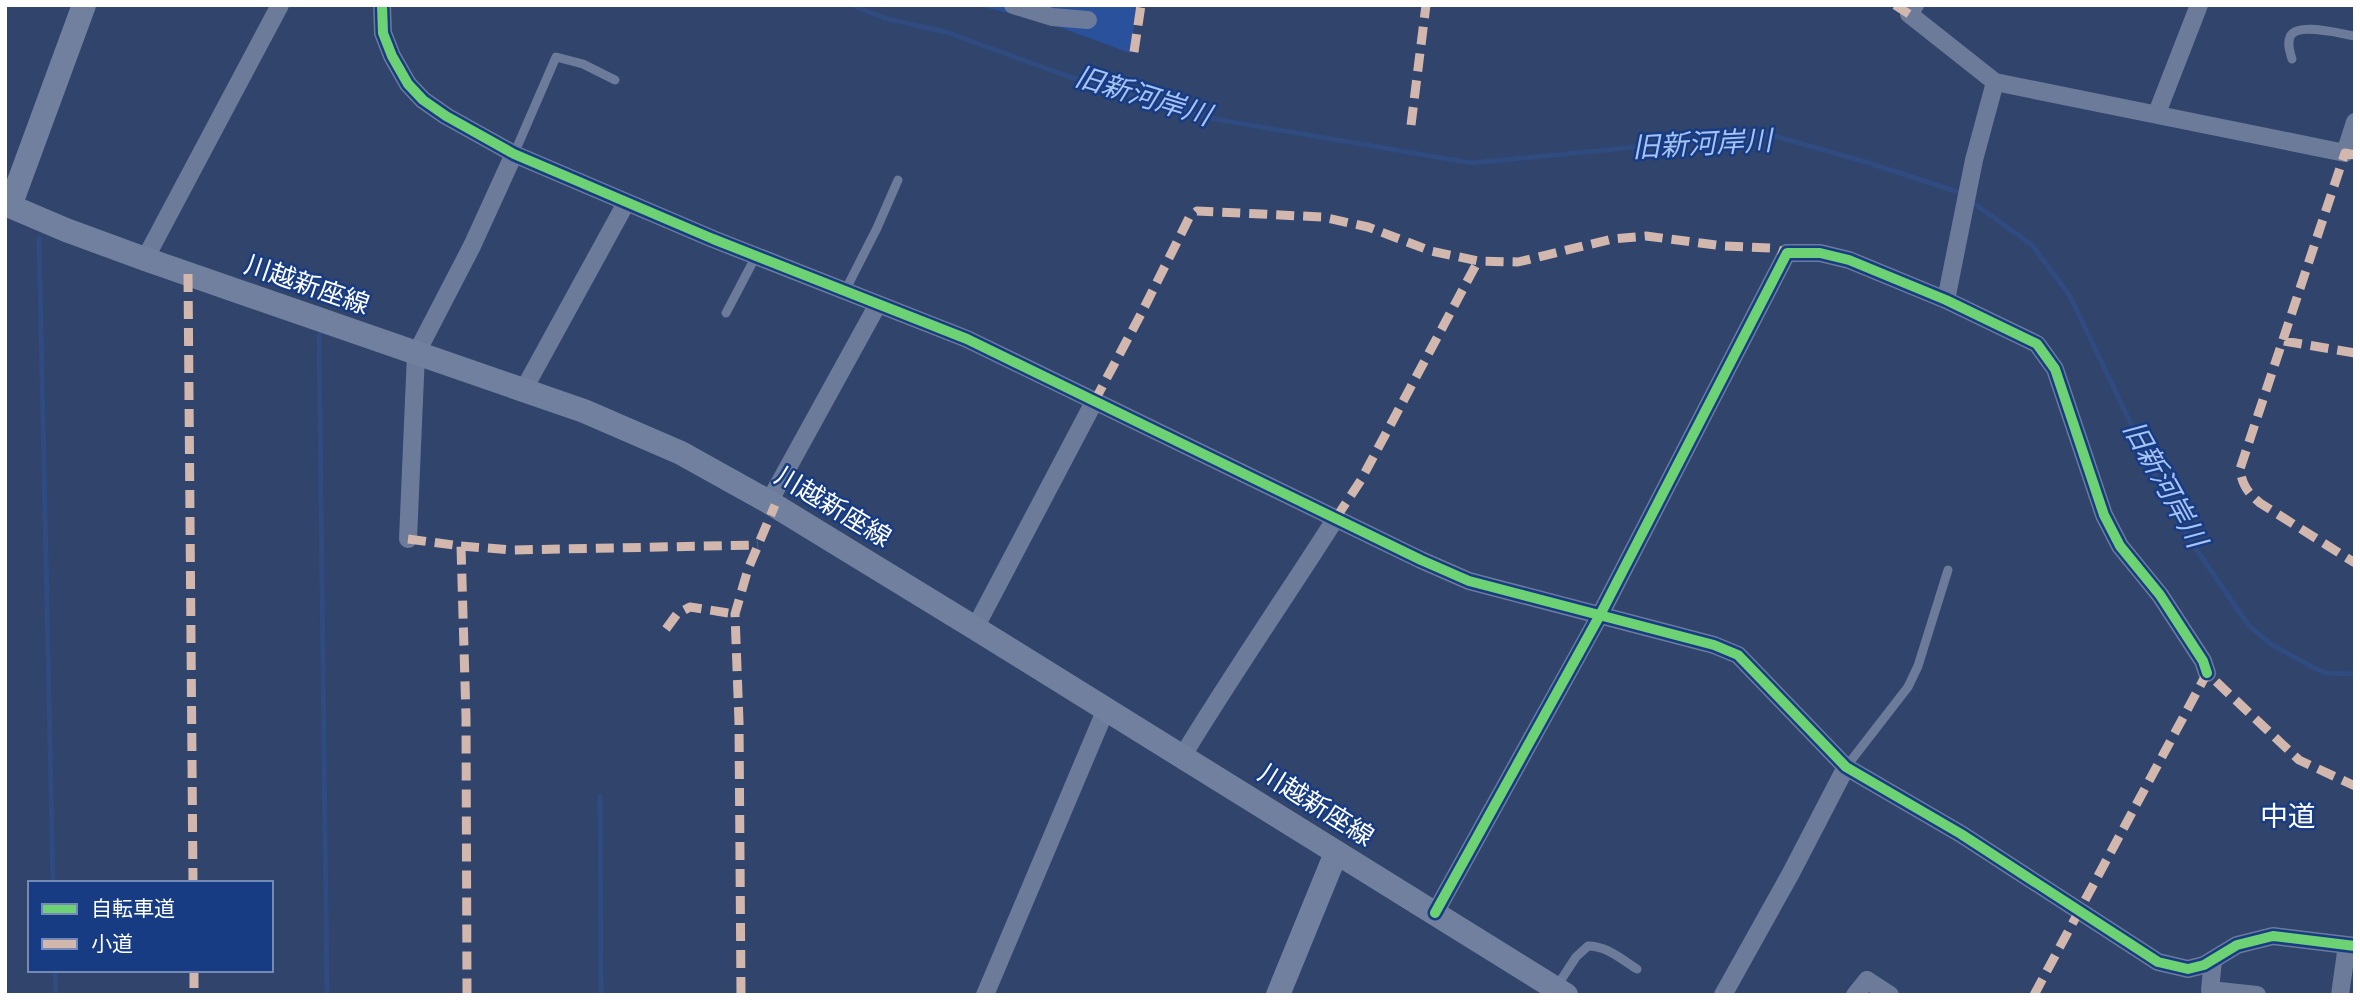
<svg xmlns="http://www.w3.org/2000/svg" width="2360" height="1000" font-family="Karla,'Noto Sans JP',sans-serif">
<style>
.green{fill:#2a529c}
.lines{fill:none;stroke-linecap:round;stroke-linejoin:round}
.stream{stroke:#2f4b80;stroke-width:5}
.lane{stroke:#6c7b9a;stroke-width:9}
.street{stroke:#6c7b9a;stroke-width:18}
.secondary{stroke:#71809e;stroke-width:24}
.quiet{stroke:#d1b7ad;stroke-width:9;stroke-dasharray:18 9;stroke-linecap:butt}
.cycleway-casing{stroke:#173c84;stroke-width:15}
.cycleway{stroke:#6cd273;stroke-width:10}
.labels{text-anchor:middle;dominant-baseline:central;stroke-width:5;stroke-linejoin:round;paint-order:stroke}
.street-label{font-size:26px;fill:#fff;stroke:#173c84}
.water-label{font-size:28px;font-style:italic;fill:#a6c3f5;stroke:#173c84}
.neighbourhood-label{font-size:28px;fill:#fff;stroke:#173c84}
</style>
<rect width="100%" height="100%" fill="#30446c"/>
<path class="green" d="M 975,5 L 1137,5 L 1130,53 L 1043,21 Z"/>
<g class="lines">
<path class="stream" d="M 852,5 L 884,18 L 946,32 L 1067,76 L 1209,118 L 1472,163 L 1768,134 L 1869,163 L 1958,192 L 2032,245 L 2070,296 L 2167,500 L 2198,552 L 2249,626 L 2271,644 L 2312,667 L 2326,673 L 2355,674
M 39,238 L 53,883
M 319,335 L 327,995
M 600,796 L 601,995
M 55,970 L 56,995"/>
<path class="lane" d="M 2292,59 C 2290,52 2287,44 2290,37 C 2296,21 2341,34 2355,36
M 514,154 L 556,57 L 583,64 L 615,80
M 845,291 L 877,228 L 898,180
M 726,313 L 756,256
M 1846,767 L 1908,687 L 1918,666 L 1948,570
M 1557,986 L 1576,957 L 1588,946 C 1607,946 1621,959 1637,969"/>
<path class="street" d="M 382,5 L 383,33 L 392,56 L 408,84 L 423,100 L 446,116 L 514,154 L 713,239 L 967,339 L 1421,560 L 1469,581 L 1714,645 L 1738,655 L 1846,767 L 1961,834 L 2158,962 L 2188,969 L 2204,965 L 2237,945 L 2273,936 L 2355,946
M 1013,5 L 1052,17 L 1088,20
M 1915,5 L 1909,14 L 1995,82 L 2345,153 L 2355,122
M 2157,113 L 2199,5
M 145,259 L 280,5
M 1946,300 L 1974,160 L 1995,82
M 524,389 L 626,203
M 769,502 L 878,304
M 408,539 L 416,354 L 472,246 L 514,154
M 975,628 L 1094,402
M 1182,757 C 1231,676 1285,598 1336,518
M 1435,913 L 1600,615 L 1787,253 L 1820,253 L 1849,260 L 1946,300 L 2037,344 L 2055,369 L 2104,515 L 2120,546 L 2160,595 L 2203,661 L 2207,673
M 2213,960 L 2210,990 L 2257,995
M 985,995 L 1106,709
M 1723,995 L 1791,873 L 1846,767
M 1855,995 L 1867,980 L 1890,995
M 2340,995 L 2347,945"/>
<path class="secondary" d="M 5,204 L 66,230 L 145,259 L 584,411 L 681,453 L 769,502 L 975,628 L 1566,995
M 10,206 L 84,5
M 1278,995 L 1336,853"/>
<path class="quiet" d="M 1895,5 L 1909,14
M 1134,52 L 1141,5
M 1411,125 L 1426,5
M 2355,155 L 2345,153 L 2240,469 C 2242,485 2248,493 2260,503 L 2355,563
M 188,274 L 193,883
M 2284,341 L 2355,353
M 1094,402 L 1141,314 L 1189,218 L 1197,211 L 1322,217 L 1368,227 L 1431,251 L 1478,261 L 1518,262 L 1612,239 L 1646,236 L 1724,246 L 1771,248 L 1787,253
M 1336,518 L 1361,480 L 1478,261
M 408,539 L 461,546 L 466,717 L 467,995
M 461,546 L 512,550 L 758,545
M 666,629 L 677,614 L 690,607 L 735,614
M 194,970 L 194,995
M 741,995 L 739,722 L 735,614 L 748,569 L 775,505
M 2034,995 L 2207,673 L 2299,760 L 2355,786"/>
<g class="cycleway-casing">
<path id="cycleway" d="M 382,5 L 383,33 L 392,56 L 408,84 L 423,100 L 446,116 L 514,154 L 713,239 L 967,339 L 1421,560 L 1469,581 L 1714,645 L 1738,655 L 1846,767 L 1961,834 L 2158,962 L 2188,969 L 2204,965 L 2237,945 L 2273,936 L 2355,946
M 1435,913 L 1600,615 L 1787,253 L 1820,253 L 1849,260 L 1946,300 L 2037,344 L 2055,369 L 2104,515 L 2120,546 L 2160,595 L 2203,661 L 2207,673"/>
</g>
<use href="#cycleway" class="cycleway"/>
</g>
<g class="labels">
<g class="street-label">
<text transform="translate(307 285) rotate(19)">川越新座線</text>
<text transform="translate(833 507) rotate(31)">川越新座線</text>
<text transform="translate(1316 805) rotate(32)">川越新座線</text>
</g>
<g class="water-label">
<text transform="translate(1143 96) rotate(17)">旧新河岸川</text>
<text transform="translate(1702 144) rotate(-3)">旧新河岸川</text>
<text transform="translate(2165 484) rotate(61)">旧新河岸川</text>
</g>
<g class="neighbourhood-label">
<text x="2288" y="816">中道</text>
</g>
</g>
<rect width="2360" height="1000" fill="none" stroke="#ffffff" stroke-width="14"/>
<rect x="28" y="881" width="245" height="91" fill="#173c84" stroke="#748ab5" stroke-width="2"/>
<rect x="42" y="904" width="35" height="10" fill="#6cd273" stroke="#748ab5" stroke-width="2"/>
<text x="91" y="916" font-size="21" fill="#ffffff">自転車道</text>
<rect x="42" y="939" width="35" height="10" fill="#d1b7ad" stroke="#748ab5" stroke-width="2"/>
<text x="91" y="951" font-size="21" fill="#ffffff">小道</text>
</svg>
